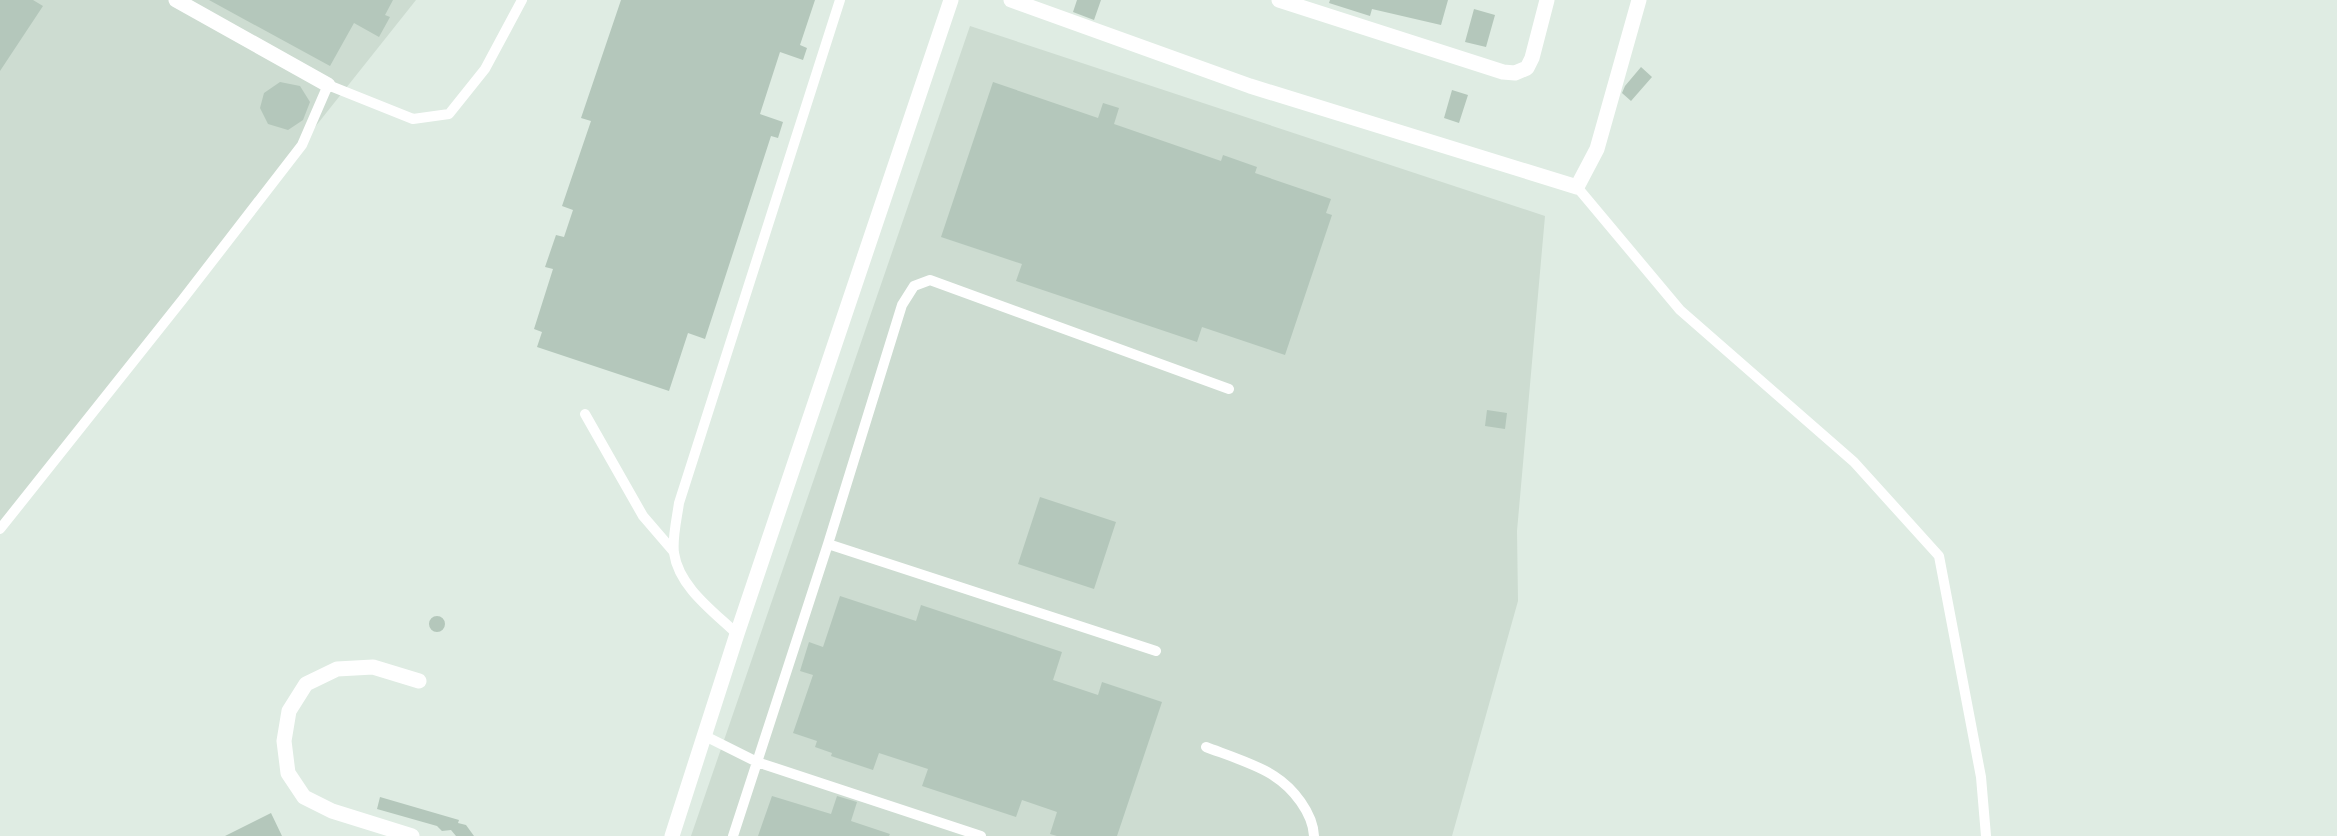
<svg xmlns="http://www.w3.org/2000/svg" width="2337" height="836" font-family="'Fira Sans',sans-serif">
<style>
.built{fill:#cddcd1}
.building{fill:#b4c7bb}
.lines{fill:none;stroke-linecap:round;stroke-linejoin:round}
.service{stroke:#fff;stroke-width:10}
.minor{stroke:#fff;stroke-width:15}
</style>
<rect width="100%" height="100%" fill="#dfece3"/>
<path class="built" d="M 0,0 L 416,0 L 0,523 Z
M 970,26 L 1545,216 L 1517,531 L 1518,601 L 1452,836 L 691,836 Z"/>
<path class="building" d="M 0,0 L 33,0 L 43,6 L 0,71 Z
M 209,0 L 393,0 L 385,15 L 390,17 L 379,37 L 354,23 L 330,66 Z
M 621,0 L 815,0 L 800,45 L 807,48 L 803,60 L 780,52 L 760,114 L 783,122 L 778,138 L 771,136 L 705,339 L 688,333 L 669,391 L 537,347 L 542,332 L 534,329 L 553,269 L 545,267 L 556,235 L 564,237 L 573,210 L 562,206 L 591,121 L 581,118 Z
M 1077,0 L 1101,0 L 1094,20 L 1073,12 Z
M 1330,0 L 1448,0 L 1441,25 L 1372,9 L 1370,16 L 1329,3 Z
M 1474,9 L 1495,15 L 1486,47 L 1465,42 Z
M 1641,67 L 1652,77 L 1631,101 L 1622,93 L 1625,86 Z
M 280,82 L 300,86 L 310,102 L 303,120 L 288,130 L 268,124 L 260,108 L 264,93 Z
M 993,82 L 1098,118 L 1103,103 L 1119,108 L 1114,124 L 1221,161 L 1223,155 L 1257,167 L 1255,173 L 1331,199 L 1326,213 L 1332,215 L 1285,355 L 1202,327 L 1197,342 L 1016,281 L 1022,264 L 941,237 Z
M 1452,90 L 1468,95 L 1459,123 L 1444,118 Z
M 1487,410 L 1507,413 L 1505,429 L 1485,426 Z
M 1040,497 L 1116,522 L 1094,589 L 1018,564 Z
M 840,596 L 916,621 L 921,605 L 1062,652 L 1053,680 L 1098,695 L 1102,682 L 1162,702 L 1117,836 L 1057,836 L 1050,834 L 1057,812 L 1022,800 L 1016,817 L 922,786 L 928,769 L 879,753 L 873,770 L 831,756 L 832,753 L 815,747 L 817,741 L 793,733 L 813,675 L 800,671 L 809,642 L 823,647 Z
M429 624a8 8 0 1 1 16 0a8 8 0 1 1-16 0Z
M 772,796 L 831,814 L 837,796 L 857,802 L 851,821 L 890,834 L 889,836 L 758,836 Z
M 380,797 L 459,820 L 458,823 L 466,825 L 474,836 L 456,836 L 451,830 L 442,831 L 437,826 L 377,809 Z
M 271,813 L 282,836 L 225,836 Z"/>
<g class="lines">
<path class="service" d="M 1577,187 L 1680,310 L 1854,462 L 1939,556 L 1981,777 L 1986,836
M 585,414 L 643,516 L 674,552
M 0,529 L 183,299 L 302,145 L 328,85 L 413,119 L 449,114 L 485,69 L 522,0
M 828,544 L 1156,651
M 737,634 C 713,611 679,587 674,553 C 672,538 677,518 679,503 L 840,0
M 705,736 L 757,762 L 981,836
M 1206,747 C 1224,754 1259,765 1274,776 C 1293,788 1313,813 1314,836
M 733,836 L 828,544 L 902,305 L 914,286 L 930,280 L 1229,389"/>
<path class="minor" d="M 176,0 L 328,85
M 1011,0 L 1250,86 L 1577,187 L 1597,149 L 1639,0
M 1279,0 L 1503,72 L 1515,73 L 1527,68 L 1532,58 L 1547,0
M 412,836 L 332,811 L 304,797 L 288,773 L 284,741 L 289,711 L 306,684 L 337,669 L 373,667 L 419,681
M 672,836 L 737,634 L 951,0"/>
</g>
</svg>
